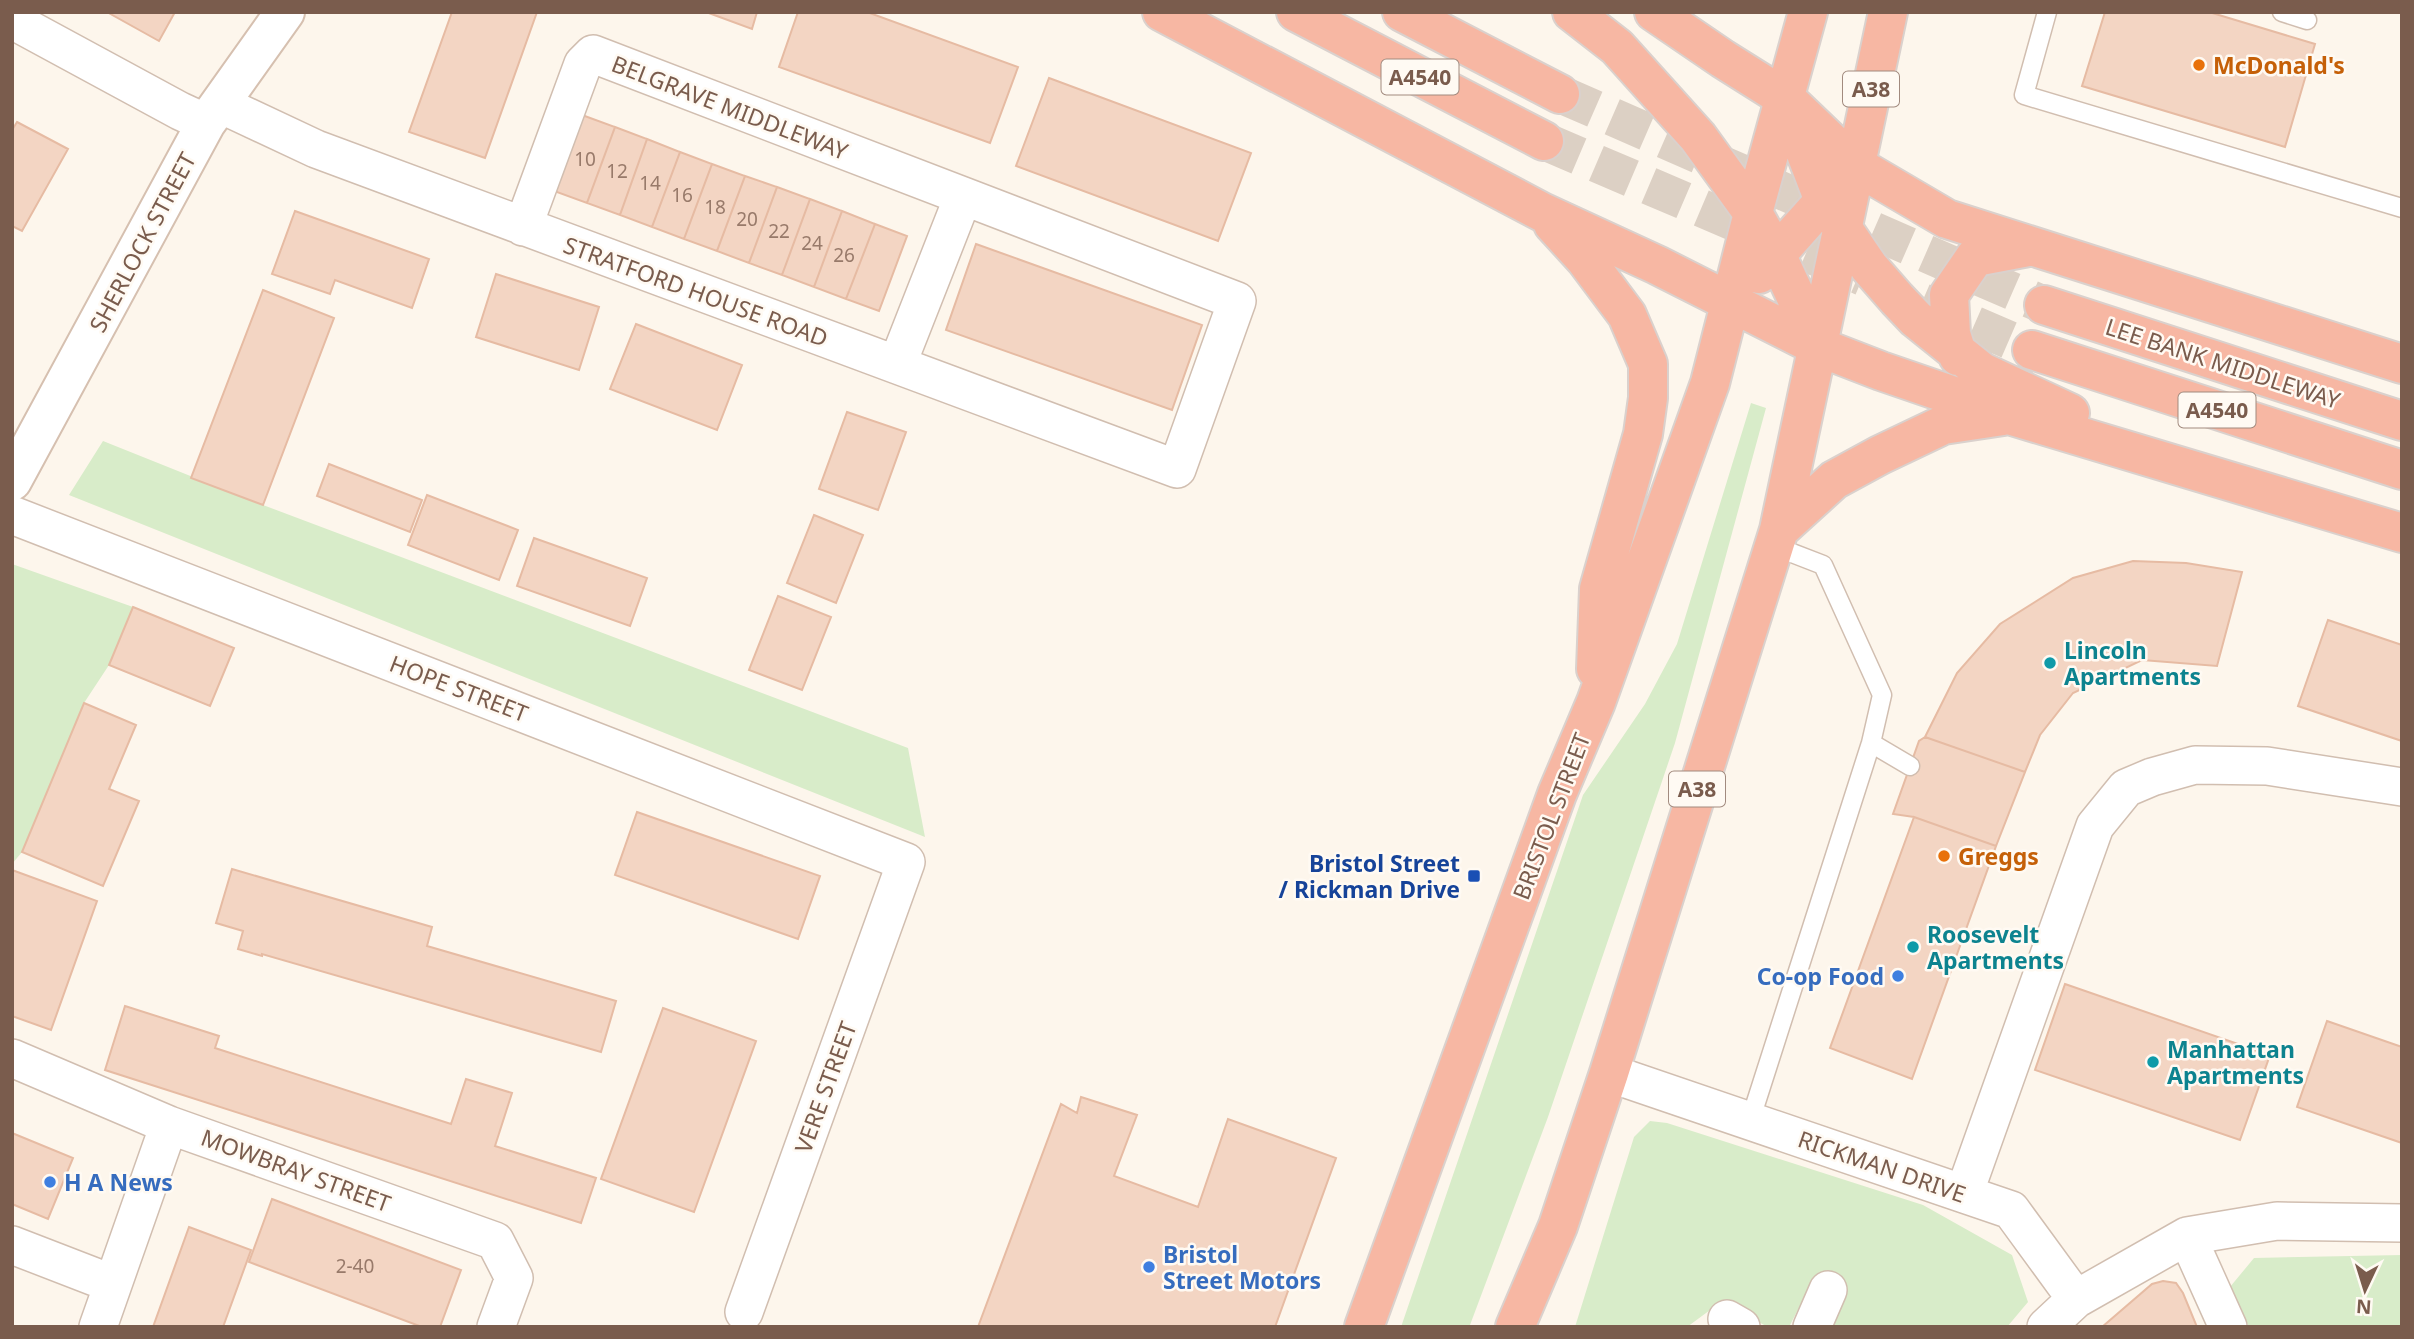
<svg xmlns="http://www.w3.org/2000/svg" width="2414" height="1339" font-family="'Noto Sans',sans-serif">
<style>
.green{fill:#d8ecc9}
.building{fill:#f3d5c3;stroke:#e6bba3;stroke-width:2}
.lines{fill:none;stroke-linecap:round;stroke-linejoin:round}
.highway-tunnel{stroke:#dcd0c4;stroke-width:38;stroke-dasharray:38 19;stroke-linecap:butt}
.lane-casing{stroke:#d1beb0;stroke-width:21}
.street-casing{stroke:#d1beb0;stroke-width:40}
.secondary-casing{stroke:#d6c0b0;stroke-width:42}
.highway-casing{stroke:#dad1cd;stroke-width:42}
.lane{stroke:#fff;stroke-width:18}
.street{stroke:#fff;stroke-width:37}
.secondary{stroke:#fff;stroke-width:38}
.highway{stroke:#f7b7a3;stroke-width:38}
.food-dot{fill:#e8710a;stroke:#fffaf3;stroke-width:2.5}
.culture-dot{fill:#0f9aa8;stroke:#fffaf3;stroke-width:2.5}
.transit-dot{fill:#1a4fb4;stroke:#fffaf3;stroke-width:2.5}
.shop-dot{fill:#3f7fe0;stroke:#fffaf3;stroke-width:2.5}
.labels{text-anchor:middle;dominant-baseline:central;stroke-width:5;stroke-linejoin:round;paint-order:stroke}
.number-label{font-size:19px;fill:#987a6a}
.shield{fill:#fffaf3;stroke:#a28b7f;stroke-width:2}
.shield-label{font-size:21px;font-weight:bold;fill:#7a5c4d}
.food-label{font-size:23px;font-weight:bold;fill:#c56008;stroke:#fffaf3;text-anchor:start}
.street-label{font-size:23px;fill:#7a5c4d;stroke:#fffaf3}
.culture-label{font-size:23px;font-weight:bold;fill:#0d838f;stroke:#fffaf3;text-anchor:start}
.transit-label{font-size:23px;font-weight:bold;fill:#164399;stroke:#fffaf3;text-anchor:end}
.shop-label{font-size:23px;font-weight:bold;fill:#366cbe;stroke:#fffaf3;text-anchor:start}
</style>
<rect width="100%" height="100%" fill="#fdf6ec"/>
<path class="green" d="M 1751,403 L 1766,408 L 1675,743 L 1548,1117 L 1470,1325 L 1401,1327 L 1583,795 L 1645,704 L 1677,644 Z
M 103,441 L 263,505 L 908,748 L 925,837 L 69,495 Z
M 12,564 L 133,607 L 109,665 L 84,703 L 22,852 L 12,864 Z
M 1650,1121 L 1667,1123 L 1923,1205 L 2012,1255 L 2028,1302 L 2007,1327 L 1822,1327 L 1839,1295 L 1813,1280 L 1789,1327 L 1768,1327 L 1721,1302 L 1687,1327 L 1575,1327 L 1634,1137 Z
M 2402,1255 L 2402,1327 L 2249,1327 L 2230,1287 L 2254,1258 Z"/>
<path class="building" d="M 107,12 L 175,12 L 159,41 Z
M 452,12 L 537,12 L 485,158 L 409,132 Z
M 706,12 L 757,12 L 752,29 Z
M 798,12 L 867,12 L 1018,67 L 990,143 L 779,67 Z
M 2105,12 L 2209,12 L 2315,44 L 2285,147 L 2082,86 Z
M 1049,78 L 1251,153 L 1218,241 L 1016,166 Z
M 582,115 L 615,127 L 587,203 L 554,191 Z
M 17,122 L 68,149 L 22,231 L 12,226 L 12,130 Z
M 615,127 L 647,139 L 620,215 L 587,203 Z
M 647,139 L 680,152 L 652,227 L 620,215 Z
M 680,152 L 712,164 L 684,239 L 652,227 Z
M 712,164 L 745,176 L 717,251 L 684,239 Z
M 745,176 L 777,187 L 749,263 L 717,251 Z
M 777,187 L 810,199 L 782,275 L 749,263 Z
M 810,199 L 842,211 L 814,287 L 782,275 Z
M 295,211 L 429,259 L 412,308 L 335,280 L 330,294 L 272,274 Z
M 842,211 L 875,224 L 846,299 L 814,287 Z
M 875,224 L 907,236 L 879,311 L 846,299 Z
M 976,244 L 1202,325 L 1172,410 L 946,330 Z
M 496,274 L 599,307 L 579,370 L 476,337 Z
M 263,290 L 334,318 L 263,505 L 191,478 Z
M 636,324 L 742,365 L 717,430 L 610,389 Z
M 847,412 L 906,432 L 878,510 L 819,489 Z
M 329,464 L 422,500 L 410,532 L 317,496 Z
M 427,495 L 518,530 L 499,580 L 408,545 Z
M 814,515 L 863,535 L 836,603 L 787,583 Z
M 534,538 L 647,578 L 630,626 L 517,586 Z
M 2133,561 L 2186,563 L 2242,572 L 2217,666 L 2142,660 L 2073,693 L 2040,735 L 2025,772 L 1925,737 L 1957,673 L 2000,624 L 2073,578 Z
M 778,596 L 831,617 L 802,690 L 749,670 Z
M 133,607 L 234,648 L 210,706 L 109,665 Z
M 2328,620 L 2402,645 L 2402,741 L 2298,706 Z
M 84,703 L 136,725 L 109,789 L 139,801 L 103,886 L 22,852 Z
M 1925,737 L 2025,772 L 1996,846 L 1914,817 L 1893,814 L 1919,741 Z
M 637,812 L 820,876 L 798,939 L 615,875 Z
M 1914,817 L 1996,846 L 1912,1079 L 1830,1048 Z
M 232,869 L 432,927 L 427,946 L 616,1001 L 601,1052 L 262,954 L 262,956 L 238,949 L 243,931 L 216,923 Z
M 12,870 L 97,901 L 51,1030 L 12,1016 Z
M 2065,984 L 2270,1055 L 2240,1140 L 2035,1070 Z
M 125,1006 L 219,1036 L 215,1048 L 451,1124 L 466,1079 L 512,1093 L 495,1146 L 596,1178 L 581,1223 L 105,1070 Z
M 663,1008 L 756,1041 L 694,1212 L 601,1179 Z
M 2327,1021 L 2402,1047 L 2402,1143 L 2297,1107 Z
M 1081,1097 L 1137,1115 L 1114,1176 L 1198,1207 L 1228,1119 L 1336,1158 L 1275,1327 L 978,1327 L 1061,1104 L 1077,1113 Z
M 12,1133 L 73,1158 L 48,1219 L 12,1204 Z
M 272,1199 L 461,1270 L 440,1327 L 422,1327 L 249,1262 Z
M 189,1227 L 251,1250 L 223,1327 L 153,1327 Z
M 2163,1281 L 2176,1283 L 2183,1293 L 2197,1327 L 2102,1327 L 2152,1284 Z"/>
<g class="lines">
<path class="highway-tunnel" d="M 1560,94 L 2044,305
M 1544,141 L 1863,277
M 1922,302 L 2032,350"/>
<g class="lane-casing">
<path id="lane" d="M 2047,12 L 2024,95 L 2402,208
M 2282,12 L 2307,20
M 1871,743 L 1910,766
M 1750,1121 L 1871,743 L 1882,695 L 1823,565 L 1774,546"/>
</g>
<g class="street-casing">
<path id="street" d="M 12,20 L 180,111 L 206,123
M 220,104 L 316,149 L 1177,469 L 1237,301 L 593,54 L 583,64 L 523,227
M 897,365 L 963,197
M 12,515 L 906,862 L 744,1312
M 12,1058 L 169,1125 L 495,1241 L 514,1278 L 496,1327
M 1609,1073 L 2011,1210 L 2076,1299
M 1964,1194 L 2095,826 L 2126,788 L 2152,777 L 2195,765 L 2267,766 L 2402,787
M 2187,1236 L 2228,1327
M 12,1245 L 113,1284
M 1727,1319 L 1741,1327
M 98,1327 L 169,1125
M 1812,1327 L 1828,1290
M 2046,1327 L 2076,1299 L 2187,1236 L 2277,1221 L 2402,1223"/>
</g>
<g class="secondary-casing">
<path id="secondary" d="M 12,481 L 206,123 L 285,12"/>
</g>
<g class="highway-casing">
<path id="highway" d="M 1162,12 L 1542,212 L 1657,265 L 1819,347 L 1881,371 L 2009,415 L 2402,533
M 1296,12 L 1544,141
M 1402,12 L 1560,94
M 1572,12 L 1617,47 L 1698,137 L 1753,213 L 1777,256 L 1819,347
M 1654,12 L 1723,59 L 1785,98 L 1855,165 L 1947,219 L 2402,364
M 1789,109 L 1824,201 L 1869,267 L 1897,299 L 1916,319 L 1982,372 L 2070,413
M 1553,224 L 1585,259 L 1627,315 L 1648,364 L 1648,398 L 1643,434 L 1599,589 L 1596,669
M 1759,274 L 1840,183
M 2044,305 L 2402,421
M 2032,350 L 2402,470
M 1958,356 L 1951,334 L 1949,295 L 1975,257 L 2028,247
M 1779,530 L 1834,480 L 1880,455 L 1943,425 L 2003,416
M 1364,1327 L 1557,794 L 1596,702 L 1710,383 L 1753,213 L 1808,12
M 1515,1327 L 1558,1226 L 1609,1073 L 1779,530 L 1888,12"/>
</g>
<use href="#lane" class="lane"/>
<use href="#street" class="street"/>
<use href="#secondary" class="secondary"/>
<use href="#highway" class="highway"/>
</g>
<g class="food-dot">
<circle cx="2199" cy="65" r="7"/>
<circle cx="1944" cy="856" r="7"/>
</g>
<g class="culture-dot">
<circle cx="2050" cy="663" r="7"/>
<circle cx="1913" cy="947" r="7"/>
<circle cx="2153" cy="1062" r="7"/>
</g>
<rect class="transit-dot" x="1467" y="869" width="14" height="14" rx="3.5"/>
<g class="shop-dot">
<circle cx="1898" cy="976" r="7"/>
<circle cx="50" cy="1182" r="7"/>
<circle cx="1149" cy="1267" r="7"/>
</g>
<g class="labels">
<g class="number-label">
<text x="585" y="159">10</text>
<text x="617" y="171">12</text>
<text x="650" y="183">14</text>
<text x="682" y="195">16</text>
<text x="715" y="207">18</text>
<text x="747" y="219">20</text>
<text x="779" y="231">22</text>
<text x="812" y="243">24</text>
<text x="844" y="255">26</text>
<text x="355" y="1266">2-40</text>
</g>
<g class="shield">
<rect x="1381.5" y="59.5" width="77" height="35" rx="5"/>
<rect x="1843" y="71.5" width="56" height="35" rx="5"/>
<rect x="2178.5" y="392.5" width="77" height="35" rx="5"/>
<rect x="1669" y="771.5" width="56" height="35" rx="5"/>
</g>
<g class="shield-label">
<text x="1420" y="77">A4540</text>
<text x="1871" y="89">A38</text>
<text x="2217" y="410">A4540</text>
<text x="1697" y="789">A38</text>
</g>
<g class="food-label">
<text x="2213" y="65">McDonald's</text>
<text x="1958" y="856">Greggs</text>
</g>
<g class="street-label">
<text transform="translate(730 107) rotate(21)">BELGRAVE MIDDLEWAY</text>
<text transform="translate(142 242) rotate(-62)">SHERLOCK STREET</text>
<text transform="translate(696 291) rotate(20)">STRATFORD HOUSE ROAD</text>
<text transform="translate(2223 363) rotate(18)">LEE BANK MIDDLEWAY</text>
<text transform="translate(459 688) rotate(21)">HOPE STREET</text>
<text transform="translate(1551 816) rotate(-69)">BRISTOL STREET</text>
<text transform="translate(825 1087) rotate(-70)">VERE STREET</text>
<text transform="translate(1882 1166) rotate(19)">RICKMAN DRIVE</text>
<text transform="translate(296 1170) rotate(20)">MOWBRAY STREET</text>
</g>
<g class="culture-label">
<text x="2064" y="650">Lincoln<tspan x="2064" dy="26">Apartments</tspan></text>
<text x="1927" y="934">Roosevelt<tspan x="1927" dy="26">Apartments</tspan></text>
<text x="2167" y="1049">Manhattan<tspan x="2167" dy="26">Apartments</tspan></text>
</g>
<g class="transit-label">
<text x="1460" y="863">Bristol Street<tspan x="1460" dy="26">/ Rickman Drive</tspan></text>
</g>
<g class="shop-label">
<text x="1884" y="976" text-anchor="end">Co-op Food</text>
<text x="64" y="1182">H A News</text>
<text x="1163" y="1254">Bristol<tspan x="1163" dy="26">Street Motors</tspan></text>
</g>
</g>
<rect width="2414" height="1339" fill="none" stroke="#7a5c4d" stroke-width="28"/>
<g transform="translate(2365 1290) rotate(184)" stroke="#fffaf3" stroke-width="5" paint-order="stroke">
<path d="M0-5L12 26L0 18L-12 26Z" fill="#7a5c4d"/>
<text y="-10" font-size="19" font-weight="bold" text-anchor="middle" fill="#7a5c4d">N</text>
</g>
</svg>
